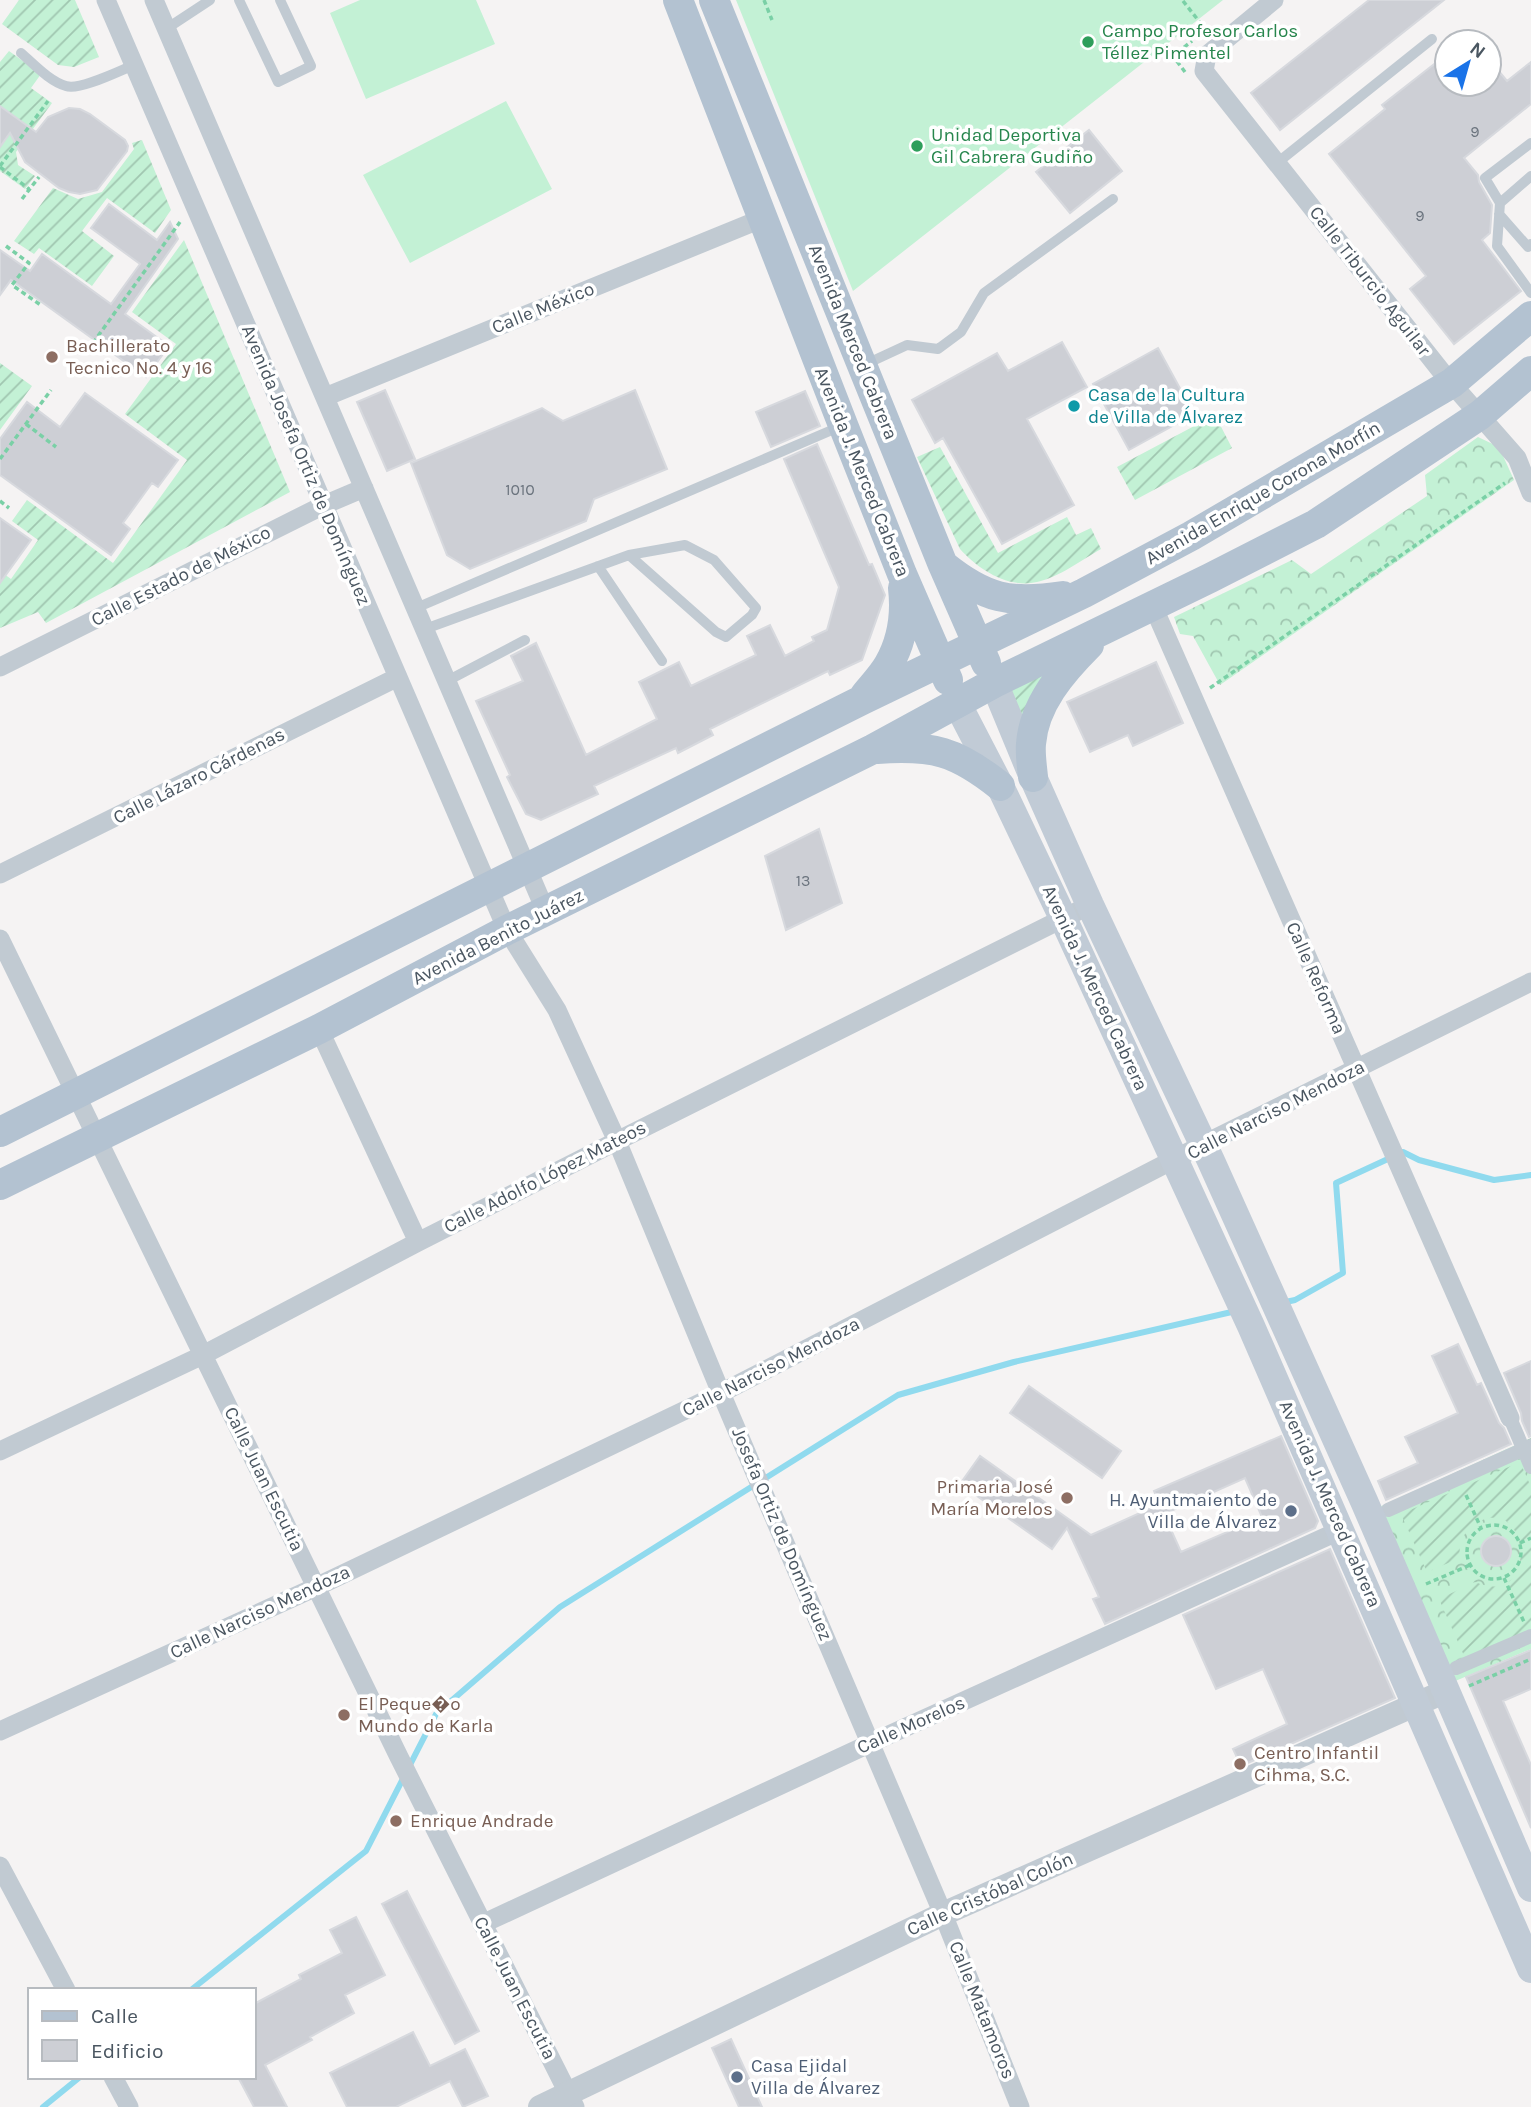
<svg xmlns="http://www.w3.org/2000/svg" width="1531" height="2107" font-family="Karla,sans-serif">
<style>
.grass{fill:#c3f1d5}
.forest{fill:url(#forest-crowns)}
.garden{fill:url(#garden-furrows)}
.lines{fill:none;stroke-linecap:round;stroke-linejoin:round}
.stream{stroke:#90daee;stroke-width:6}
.building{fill:#cdcfd5;stroke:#d7d9de;stroke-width:2;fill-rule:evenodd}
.path{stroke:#7ad0a6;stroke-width:3.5;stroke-dasharray:5 3.5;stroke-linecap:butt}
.service{stroke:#c1cad2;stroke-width:10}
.pedestrian{stroke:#c1cad2;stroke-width:14}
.minor{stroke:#c1cad2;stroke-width:19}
.tertiary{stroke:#c1cad2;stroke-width:24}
.secondary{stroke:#c1cbd6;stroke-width:28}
.primary{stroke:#b3c2d1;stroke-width:30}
.leisure-dot{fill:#2e9e5b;stroke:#fff;stroke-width:2.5}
.education-dot{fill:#8d6e63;stroke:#fff;stroke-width:2.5}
.culture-dot{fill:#0f9aa8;stroke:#fff;stroke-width:2.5}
.service-dot{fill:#5c6f8a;stroke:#fff;stroke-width:2.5}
.labels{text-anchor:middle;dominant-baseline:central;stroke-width:7;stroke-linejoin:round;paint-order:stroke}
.number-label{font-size:16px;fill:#6b747e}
.leisure-label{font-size:19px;fill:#27864d;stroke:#fff;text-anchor:start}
.street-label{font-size:19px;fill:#4a5661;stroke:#fff}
.education-label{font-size:19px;fill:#785e54;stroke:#fff;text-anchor:start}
.culture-label{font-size:19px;fill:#0d838f;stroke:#fff;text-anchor:start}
.service-label{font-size:19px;fill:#4e5e75;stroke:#fff;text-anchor:end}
</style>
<defs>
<pattern id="forest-crowns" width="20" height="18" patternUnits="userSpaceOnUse" patternTransform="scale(1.75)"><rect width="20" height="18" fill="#c3f1d5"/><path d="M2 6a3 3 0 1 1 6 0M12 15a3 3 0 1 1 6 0" fill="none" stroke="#a0c6b0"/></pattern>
<pattern id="garden-furrows" width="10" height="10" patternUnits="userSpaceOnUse" patternTransform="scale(1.75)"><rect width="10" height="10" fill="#c3f1d5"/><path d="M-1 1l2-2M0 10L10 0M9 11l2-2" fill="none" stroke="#a0c6b0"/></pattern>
</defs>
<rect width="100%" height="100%" fill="#f5f3f3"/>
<path class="grass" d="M 360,0 L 476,0 L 495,44 L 366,99 L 330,13 Z
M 736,0 L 1223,0 L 853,291 Z
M 506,101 L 552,189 L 410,263 L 363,175 Z"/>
<path class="forest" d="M 1478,437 L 1499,447 L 1514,480 L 1220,685 L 1193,636 L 1180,634 L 1174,617 L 1292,560 L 1311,574 L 1427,496 L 1425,475 Z
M 1531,1438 L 1531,1649 L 1453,1682 L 1375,1509 Z"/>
<path class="garden" d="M 19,0 L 75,0 L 99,57 L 74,67 L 58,65 L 2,24 Z
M 9,51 L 41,74 L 31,88 L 52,103 L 16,152 L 18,165 L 35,176 L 25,189 L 0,171 L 0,62 Z
M 142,140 L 171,210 L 155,233 L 107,198 L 82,231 L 114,256 L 92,286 L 39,248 L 34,254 L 14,241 L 53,188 L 78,199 L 102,192 L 134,149 L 132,143 Z
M 184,240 L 290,492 L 46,623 L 38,612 L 0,628 L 0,571 L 11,579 L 38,540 L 12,521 L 27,500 L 113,563 L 187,460 L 125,414 L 176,344 L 132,312 Z
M 0,363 L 32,386 L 0,430 Z
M 1215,415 L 1232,448 L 1135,500 L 1117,467 Z
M 940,447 L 998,553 L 1067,517 L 1076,535 L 1091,528 L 1101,549 C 1083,559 1058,578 1037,582 C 1008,589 978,569 960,549 L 917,457 Z
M 1051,668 L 1023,731 L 1006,692 Z
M 1520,1462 L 1531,1487 L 1531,1630 L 1465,1658 L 1439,1599 L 1475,1582 C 1531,1606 1531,1525 1499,1518 C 1490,1517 1481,1519 1474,1525 C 1463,1532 1458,1545 1460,1558 L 1427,1572 L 1401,1514 Z"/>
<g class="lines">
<path class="stream" d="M 1281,1303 L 1295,1300 L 1343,1273 L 1336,1183 L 1403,1152 L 1419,1160 L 1494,1180 L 1531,1175
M 191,1990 L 366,1851 L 436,1714 L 560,1607 L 898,1395 L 1014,1362 L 1236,1311
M 43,2107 L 80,2077"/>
</g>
<path class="building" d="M 1369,0 L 1444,0 L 1280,130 L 1251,93 Z
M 1447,54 L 1447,84 L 1489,84 L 1489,59 L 1507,81 L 1531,62 L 1531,104 L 1464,158 L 1478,175 L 1479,182 L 1492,205 L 1490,233 L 1482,240 L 1521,291 L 1454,344 L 1410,289 L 1426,276 L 1329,154 L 1385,109 L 1382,105 Z
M 0,106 L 36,132 L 48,117 L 69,108 L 80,109 L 90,114 L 125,140 L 128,146 L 127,151 L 97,190 L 80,194 L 69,192 L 59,188 L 25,162 L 10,133 L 0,147 Z
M 1089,130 L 1122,171 L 1070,213 L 1036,172 Z
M 109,204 L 157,240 L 170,222 L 178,239 L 125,314 L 169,346 L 146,377 L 11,280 L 0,295 L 0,250 L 30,271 L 42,254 L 111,304 L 140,264 L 91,228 Z
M 1062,342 L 1087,387 L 1027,419 L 1074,505 L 1002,544 L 943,438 L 935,443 L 912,400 L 997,353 L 1008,371 Z
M 1158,348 L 1194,414 L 1129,450 L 1093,384 Z
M 385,390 L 415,459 L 387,471 L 357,402 Z
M 635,390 L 667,469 L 594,499 L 586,521 L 470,569 L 447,555 L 411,463 L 542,408 L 563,421 Z
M 805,391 L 820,426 L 771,447 L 756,412 Z
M 85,393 L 178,460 L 158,487 L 152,483 L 123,523 L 130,529 L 111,555 L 0,475 L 0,439 L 27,402 L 60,427 Z
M 817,444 L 869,565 L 872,564 L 885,595 L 862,660 L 830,675 L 828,671 L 710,729 L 713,735 L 678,753 L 676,748 L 594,786 L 598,794 L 541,820 L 526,814 L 507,777 L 510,775 L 476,701 L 523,681 L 511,656 L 536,643 L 586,755 L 657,719 L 639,682 L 679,662 L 691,686 L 756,655 L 747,636 L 770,625 L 785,656 L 814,641 L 812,637 L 827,630 L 839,587 L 784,459 Z
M 0,518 L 31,540 L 0,583 Z
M 1156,662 L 1183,723 L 1133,746 L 1128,735 L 1090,752 L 1067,702 Z
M 819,829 L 842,903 L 786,930 L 765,856 Z
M 1458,1344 L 1477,1385 L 1481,1383 L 1499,1423 L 1504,1428 L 1511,1444 L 1386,1500 L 1378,1481 L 1418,1463 L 1405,1437 L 1458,1413 L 1432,1356 Z
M 1531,1361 L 1531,1436 L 1529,1437 L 1522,1421 L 1521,1413 L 1504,1373 Z
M 1029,1386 L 1121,1451 L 1102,1478 L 1010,1413 Z
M 1281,1436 L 1318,1521 L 1315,1528 L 1105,1624 L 1093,1599 L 1099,1597 L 1067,1528 L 1052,1549 L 960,1484 L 980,1456 L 1091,1535 L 1160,1504 L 1154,1491 ZM 1245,1478 L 1262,1517 L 1181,1552 L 1164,1514 Z
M1481 1551a15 15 0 1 1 30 0a15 15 0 1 1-30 0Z
M 1330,1549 L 1395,1698 L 1241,1766 L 1233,1749 L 1287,1724 L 1263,1669 L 1216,1689 L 1183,1615 Z
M 1531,1650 L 1531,1689 L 1503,1701 L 1531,1765 L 1531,1828 L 1466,1677 Z
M 407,1891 L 479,2031 L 455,2044 L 382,1904 Z
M 356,1917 L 385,1975 L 345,1995 L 354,2013 L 310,2037 L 312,2040 L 265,2065 L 287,2107 L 254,2107 L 238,2077 L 254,2077 L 254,2004 L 301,1979 L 299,1975 L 342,1953 L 330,1930 Z
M 413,2032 L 430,2066 L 465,2049 L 488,2096 L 463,2107 L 450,2081 L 396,2107 L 347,2107 L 330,2073 Z
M 731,2039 L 762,2107 L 739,2107 L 712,2048 Z"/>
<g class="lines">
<path class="path" d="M 764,0 L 772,20
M 1183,1 L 1206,30
M 1185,72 L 1173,56 L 1192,41
M 0,166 L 48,101
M 0,167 L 29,189
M 22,199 L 39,177
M 6,246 L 29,263 L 12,285 L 42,306
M 93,343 L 180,222
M 26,424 L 56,447
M 0,459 L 51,390
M 0,501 L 9,508
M 1210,688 L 1505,483
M 1466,1495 L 1481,1528
M1467 1552a27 27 0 1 1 54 0a27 27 0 1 1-54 0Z
M 1520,1543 L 1531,1538
M 1504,1578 L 1524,1622
M 1426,1584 L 1470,1565
M 1469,1686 L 1531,1659"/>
<path class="service" d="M 239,0 L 278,82 L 311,66 L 280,0
M 166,29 L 210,0
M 21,53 C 34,64 49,81 66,86 C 79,91 119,71 134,65
M 1531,143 L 1485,178 L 1500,203 L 1497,246 L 1531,293
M 1277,163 L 1432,39
M 1500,203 L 1531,176
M 1499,214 L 1528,247 L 1531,244
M 866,364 L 907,345 L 938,349 L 961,332 L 984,293 L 1113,199
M 598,566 L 662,661
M 416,608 L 839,427
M 425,629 L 629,555 L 685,545 L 714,560 L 756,608 L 752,615 L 726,637 L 716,632 L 629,555
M 447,681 L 525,640"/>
<path class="pedestrian" d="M 1510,1418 L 1531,1467
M 1388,1510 L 1531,1446
M 1456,1668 L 1531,1636"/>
<path class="minor" d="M 106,0 L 507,930 L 557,1010 L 617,1141 L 721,1393 L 943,1914 L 1020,2107
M 154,0 L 546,912
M 1274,0 L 1207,55 L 1204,71 L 1445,376 L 1517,458 L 1531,493
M 325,397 L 761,219
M 1153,606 L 1510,1418
M 0,667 L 324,505 L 364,488
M 0,874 L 398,677
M 0,939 L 399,1757 L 575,2107
M 319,1029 L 418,1242
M 0,1451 L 203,1355 L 418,1242 L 617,1141 L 1090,905
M 0,1731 L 316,1587 L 721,1393 L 1204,1144 L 1531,982
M 0,1866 L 66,1990
M 482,1924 L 871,1743 L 1341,1530
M 113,2077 L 129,2107"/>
<path class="tertiary" d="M 540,2107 L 943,1914 L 1446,1691"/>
<path class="secondary" d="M 994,683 L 1033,777 L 1090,905 L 1211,1161 L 1364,1501 L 1531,1888
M 957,703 L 1000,786 L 1063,918 L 1251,1326 L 1531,1969"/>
<path class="primary" d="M 678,0 L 843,425 L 902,574 L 948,680
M 714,0 L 943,565 L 986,663
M 943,565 C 985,599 1010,604 1063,596
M 865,695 C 873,685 883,675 889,664 C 902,641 906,614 903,588
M 877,749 C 933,745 956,751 1000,786
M 1033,777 C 1032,766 1030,754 1031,744 C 1034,704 1062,672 1089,645
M 0,1132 L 862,700 L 1084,593 L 1191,536 L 1452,383 L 1531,316
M 0,1185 L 319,1029 L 507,930 L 873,749 L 994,683 L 1210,578 L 1316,524 L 1480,415 L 1531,371"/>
</g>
<g class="leisure-dot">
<circle cx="1088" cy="42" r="7"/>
<circle cx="917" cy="146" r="7"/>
</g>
<g class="education-dot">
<circle cx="52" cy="357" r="7"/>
<circle cx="1067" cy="1498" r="7"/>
<circle cx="344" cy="1715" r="7"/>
<circle cx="1240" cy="1764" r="7"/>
<circle cx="396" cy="1821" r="7"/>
</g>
<circle class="culture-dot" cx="1074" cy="406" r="7"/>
<g class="service-dot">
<circle cx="1291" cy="1511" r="7"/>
<circle cx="737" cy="2077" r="7"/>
</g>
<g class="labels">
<g class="number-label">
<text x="1475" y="131">9</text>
<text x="1420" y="215">9</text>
<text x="520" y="489">1010</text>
<text x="803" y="880">13</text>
</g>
<g class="leisure-label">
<text x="1102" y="31">Campo Profesor Carlos<tspan x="1102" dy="22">Téllez Pimentel</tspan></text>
<text x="931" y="135">Unidad Deportiva<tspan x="931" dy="22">Gil Cabrera Gudiño</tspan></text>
</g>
<g class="street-label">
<text transform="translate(1370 281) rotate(52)">Calle Tiburcio Aguilar</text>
<text transform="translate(543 308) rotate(-22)">Calle México</text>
<text transform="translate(853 342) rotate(68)">Avenida Merced Cabrera</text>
<text transform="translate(306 465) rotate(67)">Avenida Josefa Ortiz de Domínguez</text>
<text transform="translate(862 472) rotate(68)">Avenida J. Merced Cabrera</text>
<text transform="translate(1263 493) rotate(-30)">Avenida Enrique Corona Morfín</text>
<text transform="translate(181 576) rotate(-27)">Calle Estado de México</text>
<text transform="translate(199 776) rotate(-27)">Calle Lázaro Cárdenas</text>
<text transform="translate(498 937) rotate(-27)">Avenida Benito Juárez</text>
<text transform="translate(1316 978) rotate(66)">Calle Reforma</text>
<text transform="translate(1095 988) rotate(65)">Avenida J. Merced Cabrera</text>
<text transform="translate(1276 1110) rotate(-27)">Calle Narciso Mendoza</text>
<text transform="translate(545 1177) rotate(-27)">Calle Adolfo López Mateos</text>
<text transform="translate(771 1367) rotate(-27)">Calle Narciso Mendoza</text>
<text transform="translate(264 1479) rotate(64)">Calle Juan Escutia</text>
<text transform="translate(1330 1504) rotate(66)">Avenida J. Merced Cabrera</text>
<text transform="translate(782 1534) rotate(67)">Josefa Ortiz de Domínguez</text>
<text transform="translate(260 1612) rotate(-25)">Calle Narciso Mendoza</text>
<text transform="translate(911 1725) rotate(-24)">Calle Morelos</text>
<text transform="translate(990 1894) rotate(-24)">Calle Cristóbal Colón</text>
<text transform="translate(515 1988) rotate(63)">Calle Juan Escutia</text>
<text transform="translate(982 2010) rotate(68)">Calle Matamoros</text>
</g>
<g class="education-label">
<text x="66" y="346">Bachillerato<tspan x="66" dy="22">Tecnico No. 4 y 16</tspan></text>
<text x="1053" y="1487" text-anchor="end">Primaria José<tspan x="1053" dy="22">María Morelos</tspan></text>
<text x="358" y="1704">El Peque�o<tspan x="358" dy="22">Mundo de Karla</tspan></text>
<text x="1254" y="1753">Centro Infantil<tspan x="1254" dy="22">Cihma, S.C.</tspan></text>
<text x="410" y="1821">Enrique Andrade</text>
</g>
<g class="culture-label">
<text x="1088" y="395">Casa de la Cultura<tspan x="1088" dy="22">de Villa de Álvarez</tspan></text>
</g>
<g class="service-label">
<text x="1277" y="1500">H. Ayuntmaiento de<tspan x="1277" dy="22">Villa de Álvarez</tspan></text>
<text x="751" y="2066" text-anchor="start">Casa Ejidal<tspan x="751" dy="22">Villa de Álvarez</tspan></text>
</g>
</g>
<rect x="28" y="1988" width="228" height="91" fill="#ffffff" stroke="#b7bbc0" stroke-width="2"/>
<rect x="42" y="2011" width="35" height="10" fill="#b3c2d1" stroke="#b7bbc0" stroke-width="2"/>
<text x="91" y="2023" font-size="21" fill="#4a5661">Calle</text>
<rect x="42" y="2040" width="35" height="21" fill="#cdcfd5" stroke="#b7bbc0" stroke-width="2"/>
<text x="91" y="2058" font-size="21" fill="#4a5661">Edificio</text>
<g transform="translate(1468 63) rotate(37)"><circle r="33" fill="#ffffff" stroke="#b7bbc0" stroke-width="2"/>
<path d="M0-5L12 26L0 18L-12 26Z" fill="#1a73e8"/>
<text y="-10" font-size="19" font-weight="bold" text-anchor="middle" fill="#4a5661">N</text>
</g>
</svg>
